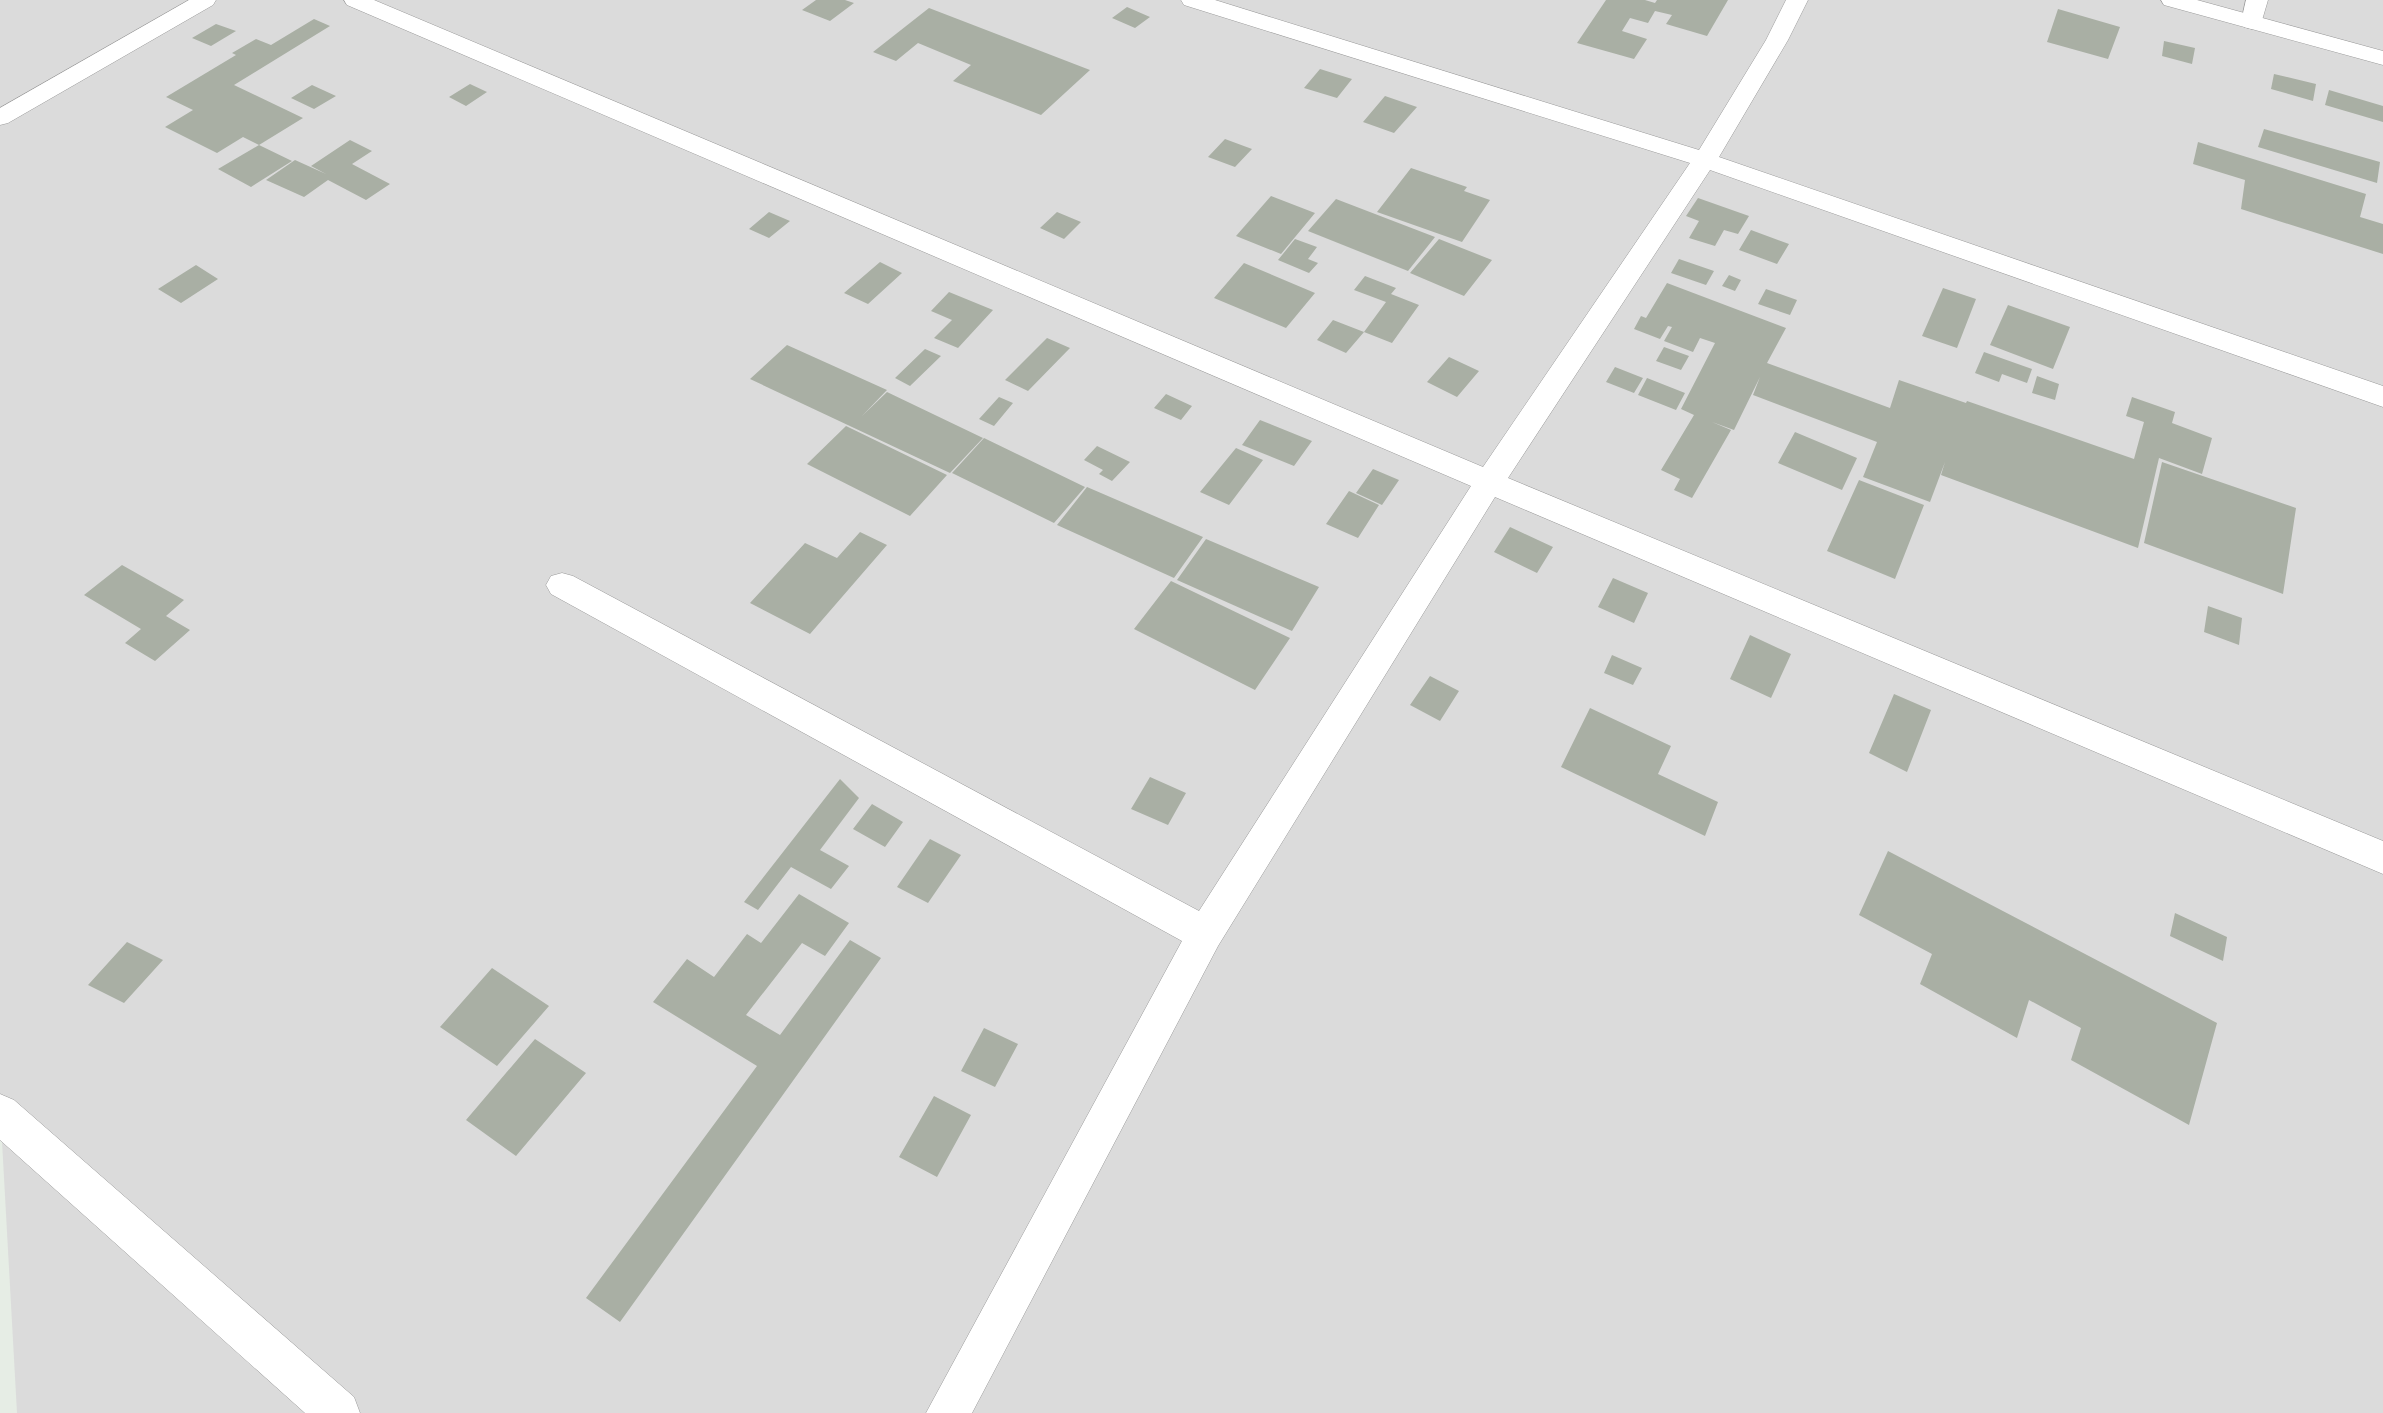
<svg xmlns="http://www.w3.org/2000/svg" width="2383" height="1413" font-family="'Sofia Sans Condensed',sans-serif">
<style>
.residential{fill:#dbdbdb}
.building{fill:#a9afa4}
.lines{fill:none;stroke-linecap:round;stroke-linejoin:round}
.minor-casing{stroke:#9a9a9a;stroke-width:1}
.tertiary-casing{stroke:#9a9a9a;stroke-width:1}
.minor{fill:#fff;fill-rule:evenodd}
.tertiary{fill:#fff;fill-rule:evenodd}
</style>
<rect width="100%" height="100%" fill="#e6ede5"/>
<path class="residential" d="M 0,0 L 2383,0 L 2383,1413 L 17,1413 L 0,1105 Z"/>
<path class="building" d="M 816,0 L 845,0 L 854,3 L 830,21 L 802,10 Z
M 1606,0 L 1645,0 L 1655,3 L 1657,0 L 1728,0 L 1707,36 L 1666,24 L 1672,15 L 1655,11 L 1648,23 L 1630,18 L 1622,31 L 1647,39 L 1634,59 L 1577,43 Z
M 1127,7 L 1150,17 L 1135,28 L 1112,18 Z
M 929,8 L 1090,70 L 1041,115 L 953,81 L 971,65 L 918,43 L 896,61 L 873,52 Z
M 2058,9 L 2120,27 L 2108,59 L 2047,42 Z
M 314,19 L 330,26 L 234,85 L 303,118 L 259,145 L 292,161 L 251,187 L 218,169 L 259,145 L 243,137 L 217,153 L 165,127 L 193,110 L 166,97 L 236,55 L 232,53 L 256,39 L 271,45 Z
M 216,24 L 236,31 L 211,46 L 192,38 Z
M 2164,41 L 2195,48 L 2192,64 L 2162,56 Z
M 1320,69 L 1352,79 L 1337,98 L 1304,88 Z
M 2274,74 L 2316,84 L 2313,101 L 2271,89 Z
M 470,84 L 487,92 L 466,106 L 449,97 Z
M 312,85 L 336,96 L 314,109 L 291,98 Z
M 2329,90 L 2383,106 L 2383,122 L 2325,105 Z
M 1385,96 L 1417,107 L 1394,133 L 1363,122 Z
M 2264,129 L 2380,162 L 2377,183 L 2258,147 Z
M 1225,139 L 1252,149 L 1235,167 L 1208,157 Z
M 350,140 L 372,151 L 352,164 L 390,184 L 366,200 L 328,180 L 304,197 L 266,180 L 295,160 L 326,174 L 311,166 Z
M 2198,142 L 2366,194 L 2360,217 L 2383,224 L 2383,254 L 2241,209 L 2245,180 L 2193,164 Z
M 1411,168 L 1467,187 L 1464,191 L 1490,200 L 1462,242 L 1377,212 Z
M 1271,196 L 1315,213 L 1281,254 L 1236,236 Z
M 1698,198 L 1749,216 L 1738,234 L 1724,230 L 1715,246 L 1689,238 L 1699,221 L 1686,216 Z
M 1336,199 L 1435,237 L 1408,271 L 1308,231 Z
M 769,212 L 790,221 L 769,238 L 749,229 Z
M 1057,212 L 1081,222 L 1064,239 L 1040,228 Z
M 1751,230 L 1789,244 L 1777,264 L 1739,250 Z
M 1295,239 L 1317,247 L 1308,259 L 1318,263 L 1309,273 L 1278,260 Z
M 1439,239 L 1492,260 L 1464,296 L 1410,273 Z
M 1679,259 L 1714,271 L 1706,285 L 1671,273 Z
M 880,262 L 902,273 L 868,304 L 844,293 Z
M 1244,263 L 1315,293 L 1286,328 L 1214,298 Z
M 196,265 L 218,279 L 181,303 L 158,289 Z
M 1729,275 L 1741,280 L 1735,291 L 1722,286 Z
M 1365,276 L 1396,288 L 1391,294 L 1419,305 L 1392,343 L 1364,332 L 1386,302 L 1354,290 Z
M 1667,283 L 1786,328 L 1767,363 L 1890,408 L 1899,380 L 1966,403 L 1967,401 L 2134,459 L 2144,422 L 2126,416 L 2132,397 L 2175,412 L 2172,423 L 2212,438 L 2202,474 L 2159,458 L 2138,548 L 1941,475 L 1945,462 L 1930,502 L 1863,477 L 1877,442 L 1753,395 L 1760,377 L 1734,430 L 1712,422 L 1731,430 L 1692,498 L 1674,490 L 1680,479 L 1661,470 L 1694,415 L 1681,409 L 1715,343 L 1700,338 L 1693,352 L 1664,341 L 1672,327 L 1668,326 L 1660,339 L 1634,329 L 1641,316 L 1646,318 Z
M 1943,288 L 1976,299 L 1957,348 L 1922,336 Z
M 1766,289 L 1797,300 L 1790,315 L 1758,304 Z
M 949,292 L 993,310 L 958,348 L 934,338 L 952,320 L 931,311 Z
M 2008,305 L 2070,327 L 2053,369 L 1990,345 Z
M 1333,320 L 1364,332 L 1346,353 L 1317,340 Z
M 1047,338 L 1070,348 L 1028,391 L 1005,380 Z
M 787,345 L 887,390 L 862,416 L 887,392 L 983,438 L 950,473 L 750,379 Z
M 1664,347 L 1689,356 L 1681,370 L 1656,361 Z
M 925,349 L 941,356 L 910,386 L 895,378 Z
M 1984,352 L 2032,369 L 2027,383 L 2002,374 L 1999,382 L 1975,373 Z
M 1449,357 L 1479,371 L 1457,397 L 1427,382 Z
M 1615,367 L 1643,378 L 1634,393 L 1606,382 Z
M 2037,376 L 2059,384 L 2055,400 L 2032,393 Z
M 1647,378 L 1685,393 L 1676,410 L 1638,395 Z
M 1166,394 L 1192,406 L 1181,420 L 1154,408 Z
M 999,397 L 1013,403 L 994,426 L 979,419 Z
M 1260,420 L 1312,441 L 1294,466 L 1242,445 Z
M 846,426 L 947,475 L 910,516 L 807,464 Z
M 1795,432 L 1857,458 L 1842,490 L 1778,463 Z
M 984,438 L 1085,487 L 1054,523 L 952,473 Z
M 1097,446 L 1130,462 L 1112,481 L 1099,474 L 1103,470 L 1084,460 Z
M 1236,448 L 1263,460 L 1229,505 L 1200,492 Z
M 2162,462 L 2296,508 L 2283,594 L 2144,543 Z
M 1373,469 L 1399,480 L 1382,505 L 1356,493 Z
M 1859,480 L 1924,505 L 1895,579 L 1827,551 Z
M 1087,487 L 1203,537 L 1174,578 L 1057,525 Z
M 1349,491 L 1379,505 L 1358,538 L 1326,524 Z
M 1510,527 L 1553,547 L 1537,573 L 1494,552 Z
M 860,532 L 887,545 L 810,634 L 750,603 L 805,543 L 837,558 Z
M 1206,539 L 1319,587 L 1292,631 L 1177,580 Z
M 122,565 L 184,600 L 166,616 L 190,630 L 155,661 L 125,643 L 141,629 L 84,595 Z
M 1613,578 L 1648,593 L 1634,623 L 1598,607 Z
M 1171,581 L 1290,638 L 1255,690 L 1134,629 Z
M 2208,606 L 2242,618 L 2239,645 L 2204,632 Z
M 1750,635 L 1791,654 L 1771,698 L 1730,679 Z
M 1612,655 L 1642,668 L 1633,685 L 1604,673 Z
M 1430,676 L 1459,691 L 1440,721 L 1410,705 Z
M 1894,694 L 1931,710 L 1907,772 L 1869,753 Z
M 1590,708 L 1671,746 L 1658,774 L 1718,802 L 1705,836 L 1561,767 Z
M 1150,777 L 1186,793 L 1168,825 L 1131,809 Z
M 840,779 L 859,798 L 820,850 L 849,866 L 831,889 L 791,867 L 758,910 L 744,902 Z
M 872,804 L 903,822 L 885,847 L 853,829 Z
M 930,839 L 961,855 L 928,903 L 897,887 Z
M 1888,851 L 2217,1023 L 2189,1125 L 2071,1060 L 2081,1028 L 2029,1000 L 2017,1038 L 1920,984 L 1932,954 L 1859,915 Z
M 799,894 L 849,923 L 825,956 L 802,943 L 746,1015 L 780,1035 L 850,940 L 881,958 L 620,1322 L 586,1298 L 757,1066 L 653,1002 L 687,959 L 714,977 L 747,934 L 761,943 Z
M 2175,913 L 2227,937 L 2223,961 L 2170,936 Z
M 127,942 L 163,960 L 124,1003 L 88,985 Z
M 492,968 L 549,1006 L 497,1066 L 440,1027 Z
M 984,1028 L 1018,1044 L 995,1087 L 961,1071 Z
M 535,1039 L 586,1073 L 516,1156 L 466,1120 Z
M 934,1096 L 971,1115 L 937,1177 L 899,1157 Z"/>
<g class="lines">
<g class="minor-casing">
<path id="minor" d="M 189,0 L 216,0 L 213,5 L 8,123 L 0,125 L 0,108 Z
M 344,0 L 374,0 L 1483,467 L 1690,163 L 1184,5 L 1181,0 L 1215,0 L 1699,150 L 1766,40 L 1786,0 L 1808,0 L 1788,40 L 1719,157 L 2383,386 L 2383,407 L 1710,170 L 1508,478 L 2383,841 L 2383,874 L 1495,497 L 1218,946 L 972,1413 L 926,1413 L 1182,941 L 551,594 L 546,585 L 551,576 L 562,573 L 573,576 L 1199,911 L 1471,486 L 347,5 Z
M 2246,0 L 2268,0 L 2260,27 L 2252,29 L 2244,27 L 2241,22 Z
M 0,1094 L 14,1100 L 354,1397 L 360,1413 L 305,1413 L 0,1140 Z"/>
</g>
<g class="tertiary-casing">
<path id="tertiary" d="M 2161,0 L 2197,0 L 2383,51 L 2383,65 L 2164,5 Z"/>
</g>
<use href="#minor" class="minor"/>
<use href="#tertiary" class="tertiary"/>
</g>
</svg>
